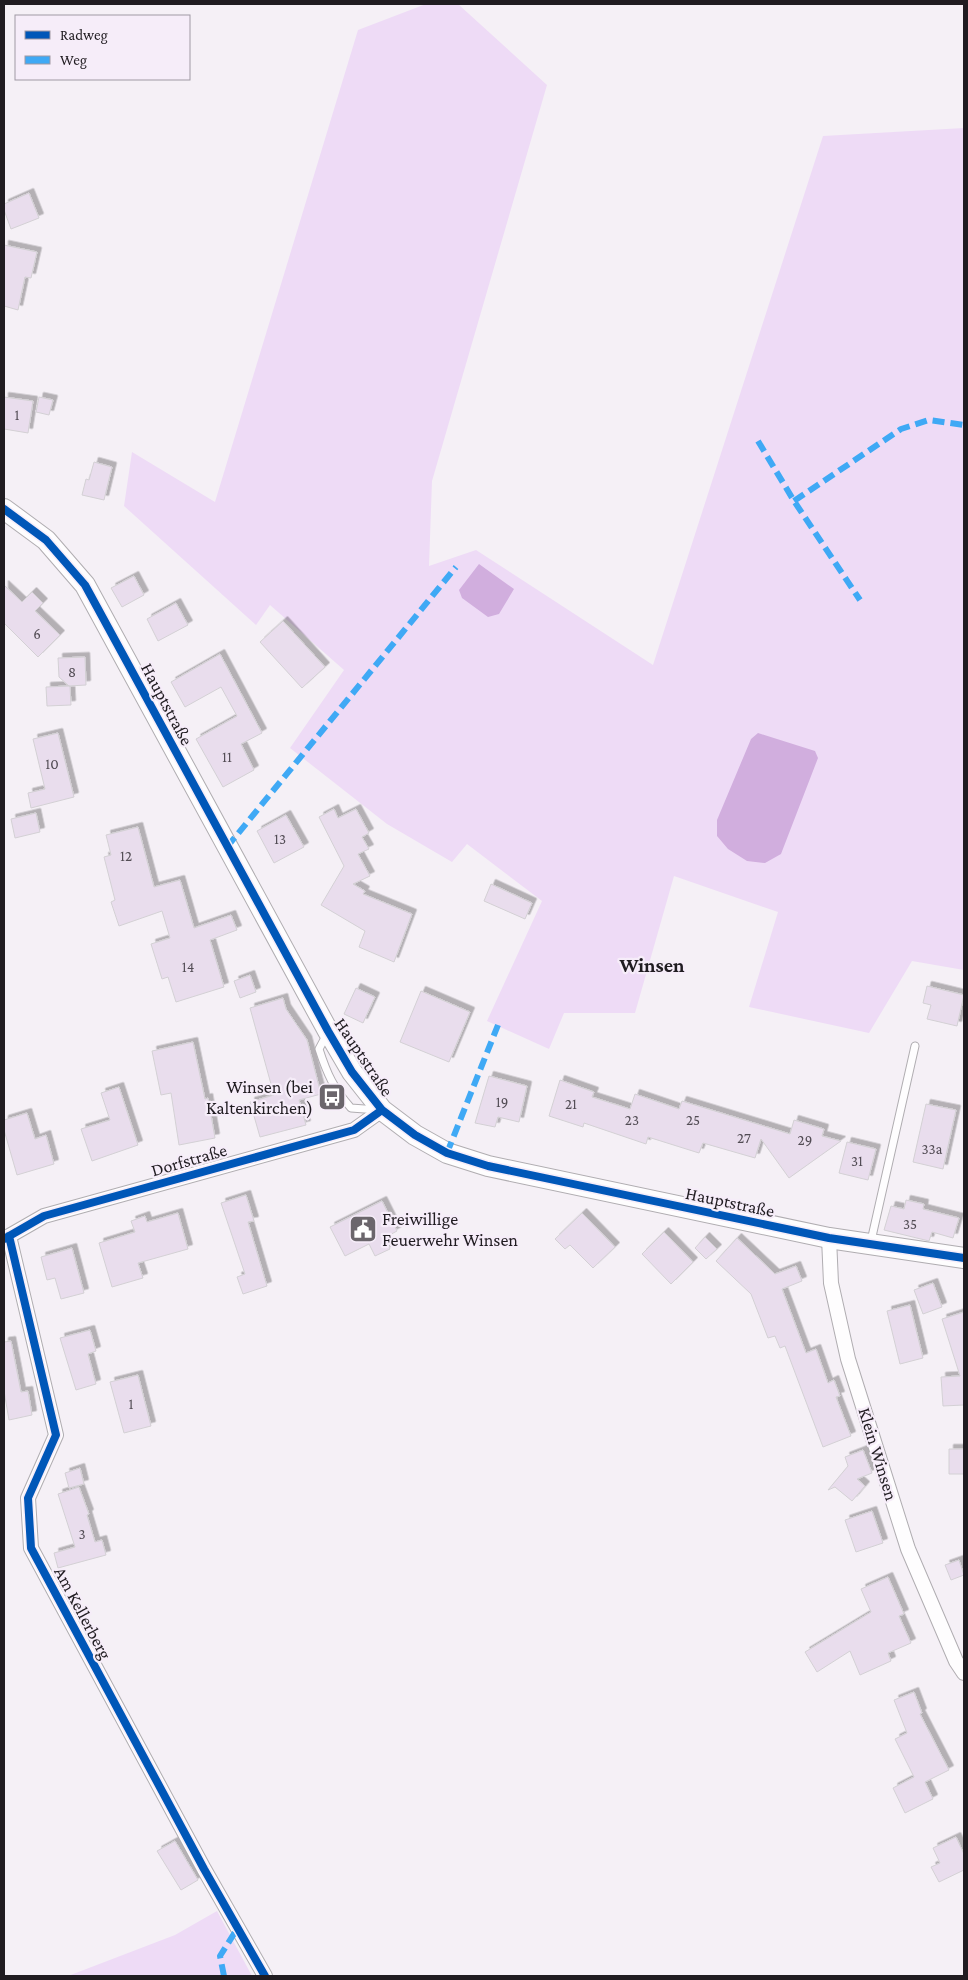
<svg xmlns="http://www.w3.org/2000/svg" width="968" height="1980" font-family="'Crimson Pro',serif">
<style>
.green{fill:#eedbf6}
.water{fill:#d1aede}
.building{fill:#e9dded;stroke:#d3d0d4;filter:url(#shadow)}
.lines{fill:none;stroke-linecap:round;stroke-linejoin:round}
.lane-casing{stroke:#b0adb1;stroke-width:9}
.street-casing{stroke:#b0adb1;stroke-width:16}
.secondary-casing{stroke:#b0adb1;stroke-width:22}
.lane{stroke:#fefdfe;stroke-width:7}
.street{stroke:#fefdfe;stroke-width:14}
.secondary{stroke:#fefdfe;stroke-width:20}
.quiet{stroke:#3fa9f5;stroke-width:6;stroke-dasharray:12 6;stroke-linecap:butt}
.cycleway-casing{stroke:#f6edf9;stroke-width:11}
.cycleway{stroke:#0057b8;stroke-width:8}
.labels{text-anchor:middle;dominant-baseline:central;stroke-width:4.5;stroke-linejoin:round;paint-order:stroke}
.number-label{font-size:15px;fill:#524c54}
.street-label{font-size:18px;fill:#201c21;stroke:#f6edf9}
.poi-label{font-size:18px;fill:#201c21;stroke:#f6edf9;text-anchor:end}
.quarter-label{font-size:20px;font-weight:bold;fill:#201c21;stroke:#f6edf9}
</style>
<defs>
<filter id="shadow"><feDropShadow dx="4.5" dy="-4.5" stdDeviation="0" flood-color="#0004"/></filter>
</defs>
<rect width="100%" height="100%" fill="#f5f0f6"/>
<path class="green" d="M 426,4 L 458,4 L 547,85 L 432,481 L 429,566 L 476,550 L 653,665 L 823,136 L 964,128 L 964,970 L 912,961 L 869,1033 L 749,1007 L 778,912 L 674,876 L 635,1013 L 564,1013 L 549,1049 L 487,1021 L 542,901 L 467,844 L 452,862 L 387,824 L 290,748 L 344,670 L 270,605 L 256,625 L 124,506 L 132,452 L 215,502 L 358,30 Z
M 217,1911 L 252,1976 L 68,1976 L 175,1935 Z"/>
<path class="water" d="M 479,564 L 514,589 L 499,614 L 488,617 L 462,598 L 459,590 Z
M 758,733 L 815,751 L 818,758 L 781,854 L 765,863 L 747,861 L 728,849 L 717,836 L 717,820 L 751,739 Z"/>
<path class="building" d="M 29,193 L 39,218 L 11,229 L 4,210 L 4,204 Z
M 4,245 L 37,252 L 31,278 L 25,277 L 18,310 L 4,306 Z
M 4,397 L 33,401 L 28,433 L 4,429 Z
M 39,397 L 53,400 L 49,415 L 36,412 Z
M 94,462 L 112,467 L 104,500 L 82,495 L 86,479 L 89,480 Z
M 134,576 L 144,595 L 122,607 L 111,588 Z
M 4,585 L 22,602 L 32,592 L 43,603 L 35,611 L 60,635 L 38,657 L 4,623 Z
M 176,603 L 188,625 L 158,641 L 147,619 Z
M 283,621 L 325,667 L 302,688 L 260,642 Z
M 220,654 L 262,733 L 241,744 L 254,770 L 223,787 L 196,739 L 237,716 L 221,687 L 185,707 L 171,682 Z
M 85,657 L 86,685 L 69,686 L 59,677 L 58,658 Z
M 70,686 L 71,705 L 47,706 L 46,687 Z
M 58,733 L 74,797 L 31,808 L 28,793 L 45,789 L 33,739 Z
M 334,809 L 338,818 L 356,809 L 369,833 L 362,837 L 369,849 L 358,854 L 370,876 L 353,884 L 365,891 L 363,894 L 412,914 L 394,962 L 359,947 L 365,931 L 321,905 L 344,866 L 319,817 Z
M 36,813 L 40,832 L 15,838 L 11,819 Z
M 286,815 L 304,847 L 274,863 L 257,831 Z
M 138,827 L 154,887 L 180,880 L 194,928 L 231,915 L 237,930 L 210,940 L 224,987 L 176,1002 L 168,977 L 162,979 L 151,944 L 170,938 L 162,911 L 119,926 L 111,902 L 115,900 L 104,857 L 111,855 L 106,835 Z
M 491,884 L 532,903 L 525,919 L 484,901 Z
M 250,975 L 256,992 L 240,998 L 234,981 Z
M 927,986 L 964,995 L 957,1026 L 927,1019 L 931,1005 L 923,1003 Z
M 356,988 L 375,997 L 363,1023 L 344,1014 Z
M 421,991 L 470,1012 L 449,1062 L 400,1042 Z
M 283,998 L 286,1009 L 307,1040 L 321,1094 L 299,1100 L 306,1125 L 260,1137 L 250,1102 L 274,1095 L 250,1008 Z
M 193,1042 L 205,1099 L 208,1098 L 215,1138 L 179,1145 L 171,1093 L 161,1095 L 152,1051 Z
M 489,1076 L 527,1086 L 519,1122 L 498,1117 L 495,1127 L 475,1123 Z
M 560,1080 L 594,1092 L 592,1097 L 630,1109 L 635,1094 L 679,1109 L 682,1101 L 790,1134 L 794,1120 L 824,1129 L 822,1136 L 841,1141 L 789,1178 L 761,1139 L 755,1158 L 703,1143 L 699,1153 L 648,1137 L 646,1144 L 584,1123 L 583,1127 L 549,1116 Z
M 119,1087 L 138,1145 L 92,1161 L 81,1129 L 110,1120 L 101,1093 Z
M 926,1104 L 956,1110 L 943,1169 L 913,1162 Z
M 27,1113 L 35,1139 L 46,1135 L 54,1164 L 17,1175 L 4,1130 L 4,1120 Z
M 847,1142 L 876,1149 L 868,1180 L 839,1173 Z
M 246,1195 L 254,1221 L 248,1222 L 267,1286 L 243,1294 L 237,1277 L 245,1274 L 221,1203 Z
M 906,1200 L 924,1204 L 923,1209 L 959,1218 L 953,1238 L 932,1232 L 929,1241 L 884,1230 L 891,1206 L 904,1209 Z
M 382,1201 L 397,1231 L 384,1238 L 390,1249 L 375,1256 L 369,1244 L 345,1256 L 330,1227 Z
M 178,1213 L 188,1249 L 138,1263 L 143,1278 L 112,1287 L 99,1243 L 135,1232 L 131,1221 L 145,1216 L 147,1222 Z
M 582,1213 L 615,1247 L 593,1268 L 570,1245 L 565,1249 L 555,1239 Z
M 664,1232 L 693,1262 L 671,1284 L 642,1254 Z
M 705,1237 L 717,1249 L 706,1259 L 695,1248 Z
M 737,1238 L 775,1274 L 796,1266 L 802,1281 L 782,1289 L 806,1353 L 816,1349 L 828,1383 L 834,1380 L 840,1396 L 836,1397 L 851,1436 L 823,1447 L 785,1346 L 780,1348 L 775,1336 L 768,1338 L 751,1294 L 716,1261 Z
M 72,1248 L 84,1293 L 61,1299 L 55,1278 L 47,1280 L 41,1257 Z
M 933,1283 L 942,1307 L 923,1314 L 914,1290 Z
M 910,1305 L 923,1358 L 900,1364 L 887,1311 Z
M 964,1312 L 964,1405 L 943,1406 L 941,1377 L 960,1376 L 942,1319 Z
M 90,1330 L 96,1351 L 88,1354 L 96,1384 L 76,1390 L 60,1338 Z
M 11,1341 L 21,1392 L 28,1391 L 32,1415 L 9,1420 L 4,1391 L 4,1342 Z
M 138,1375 L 151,1426 L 124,1433 L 110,1382 Z
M 949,1449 L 964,1449 L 964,1474 L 949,1474 Z
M 863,1450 L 872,1473 L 857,1479 L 865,1486 L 852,1501 L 835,1487 L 828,1490 L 848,1466 L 845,1457 Z
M 80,1468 L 84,1484 L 69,1488 L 65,1473 Z
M 79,1487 L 89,1514 L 87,1515 L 95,1542 L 102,1540 L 106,1555 L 58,1568 L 54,1553 L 75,1547 L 58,1494 Z
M 872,1511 L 883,1543 L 856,1552 L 845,1520 Z
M 959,1560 L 964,1575 L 951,1580 L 945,1565 Z
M 888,1577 L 904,1614 L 899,1616 L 911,1643 L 888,1653 L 891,1661 L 860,1675 L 850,1651 L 817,1672 L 805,1652 L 871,1612 L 861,1589 Z
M 914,1692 L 922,1713 L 920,1714 L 949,1770 L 925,1782 L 933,1799 L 905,1813 L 893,1788 L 914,1777 L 895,1739 L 907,1733 L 894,1700 Z
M 956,1837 L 964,1854 L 964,1870 L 939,1882 L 931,1867 L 940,1863 L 933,1848 Z
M 175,1841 L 198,1880 L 181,1890 L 157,1851 Z"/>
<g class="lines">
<g class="lane-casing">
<path id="lane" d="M 327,1034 L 319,1049 C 327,1074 334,1089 351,1108 L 378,1110
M 871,1241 L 915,1046"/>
</g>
<g class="street-casing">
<path id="street" d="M 9,1236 L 56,1435 L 28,1498 L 31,1548 L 204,1869 L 265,1976
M 829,1238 L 831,1283 L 848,1359 L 908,1549 L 956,1661 L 964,1673
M 4,1239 L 44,1216 L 354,1130 L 382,1110"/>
</g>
<g class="secondary-casing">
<path id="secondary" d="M 4,509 L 46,540 L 85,585 L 328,1031 L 352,1072 L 382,1110 L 415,1135 L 447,1153 L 488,1166 L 829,1238 L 964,1258"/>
</g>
<use href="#lane" class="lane"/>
<use href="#street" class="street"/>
<use href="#secondary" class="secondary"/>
<path class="quiet" d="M 758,441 L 794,501 L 860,600
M 794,501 L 901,429 L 929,420 L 964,425
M 227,847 L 456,567
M 447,1153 L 498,1025
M 224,1976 L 220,1956 L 237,1929"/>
<g class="cycleway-casing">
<path id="cycleway" d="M 4,509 L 46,540 L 85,585 L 328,1031 L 352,1072 L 382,1110 L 415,1135 L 447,1153 L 488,1166 L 829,1238 L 964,1258
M 9,1236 L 56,1435 L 28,1498 L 31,1548 L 204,1869 L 265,1976
M 4,1239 L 44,1216 L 354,1130 L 382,1110"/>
</g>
<use href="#cycleway" class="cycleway"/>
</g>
<defs>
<g id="bus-square" transform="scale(1.4375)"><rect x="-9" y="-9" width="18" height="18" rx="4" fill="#6b666c" stroke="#f6edf9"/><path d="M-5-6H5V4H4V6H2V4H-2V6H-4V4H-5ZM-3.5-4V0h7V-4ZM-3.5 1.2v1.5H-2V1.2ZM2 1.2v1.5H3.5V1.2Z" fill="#fff"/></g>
<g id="civic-square" transform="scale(1.4375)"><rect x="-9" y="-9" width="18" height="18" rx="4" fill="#6b666c" stroke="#f6edf9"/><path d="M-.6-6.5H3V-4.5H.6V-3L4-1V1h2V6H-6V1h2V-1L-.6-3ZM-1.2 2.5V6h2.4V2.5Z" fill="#fff"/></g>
</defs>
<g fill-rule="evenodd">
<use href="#bus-square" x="332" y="1097"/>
<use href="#civic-square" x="363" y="1229"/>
</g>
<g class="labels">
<g class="number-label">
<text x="17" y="415">1</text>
<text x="37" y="634">6</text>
<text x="72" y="672">8</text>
<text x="227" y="757">11</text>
<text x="52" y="764">10</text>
<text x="280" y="839">13</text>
<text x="126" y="856">12</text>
<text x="188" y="967">14</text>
<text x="502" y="1102">19</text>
<text x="571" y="1104">21</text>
<text x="632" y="1120">23</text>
<text x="693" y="1120">25</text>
<text x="744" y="1138">27</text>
<text x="805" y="1140">29</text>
<text x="932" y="1149">33a</text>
<text x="857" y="1161">31</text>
<text x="910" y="1224">35</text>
<text x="131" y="1404">1</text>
<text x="82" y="1534">3</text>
</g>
<g class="street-label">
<text transform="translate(167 704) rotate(62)">Hauptstraße</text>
<text transform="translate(364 1057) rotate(56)">Hauptstraße</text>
<text transform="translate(189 1160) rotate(-16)">Dorfstraße</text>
<text transform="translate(730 1202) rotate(12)">Hauptstraße</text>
<text transform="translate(878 1454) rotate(73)">Klein Winsen</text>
<text transform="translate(83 1613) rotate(62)">Am Kellerberg</text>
</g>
<g class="poi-label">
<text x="313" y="1087">Winsen (bei<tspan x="313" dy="21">Kaltenkirchen)</tspan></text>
<text x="382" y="1219" text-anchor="start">Freiwillige<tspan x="382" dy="21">Feuerwehr Winsen</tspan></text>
</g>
<g class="quarter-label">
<text x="652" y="965">Winsen</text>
</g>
</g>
<rect width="968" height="1980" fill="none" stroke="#201c21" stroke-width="10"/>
<rect x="15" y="15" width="175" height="65" fill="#f6edf9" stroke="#a099a3"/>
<rect x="25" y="31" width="25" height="8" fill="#0057b8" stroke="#a099a3"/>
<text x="60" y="40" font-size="15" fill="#201c21">Radweg</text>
<rect x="25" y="56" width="25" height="8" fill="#3fa9f5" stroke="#a099a3"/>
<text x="60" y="65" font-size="15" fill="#201c21">Weg</text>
</svg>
